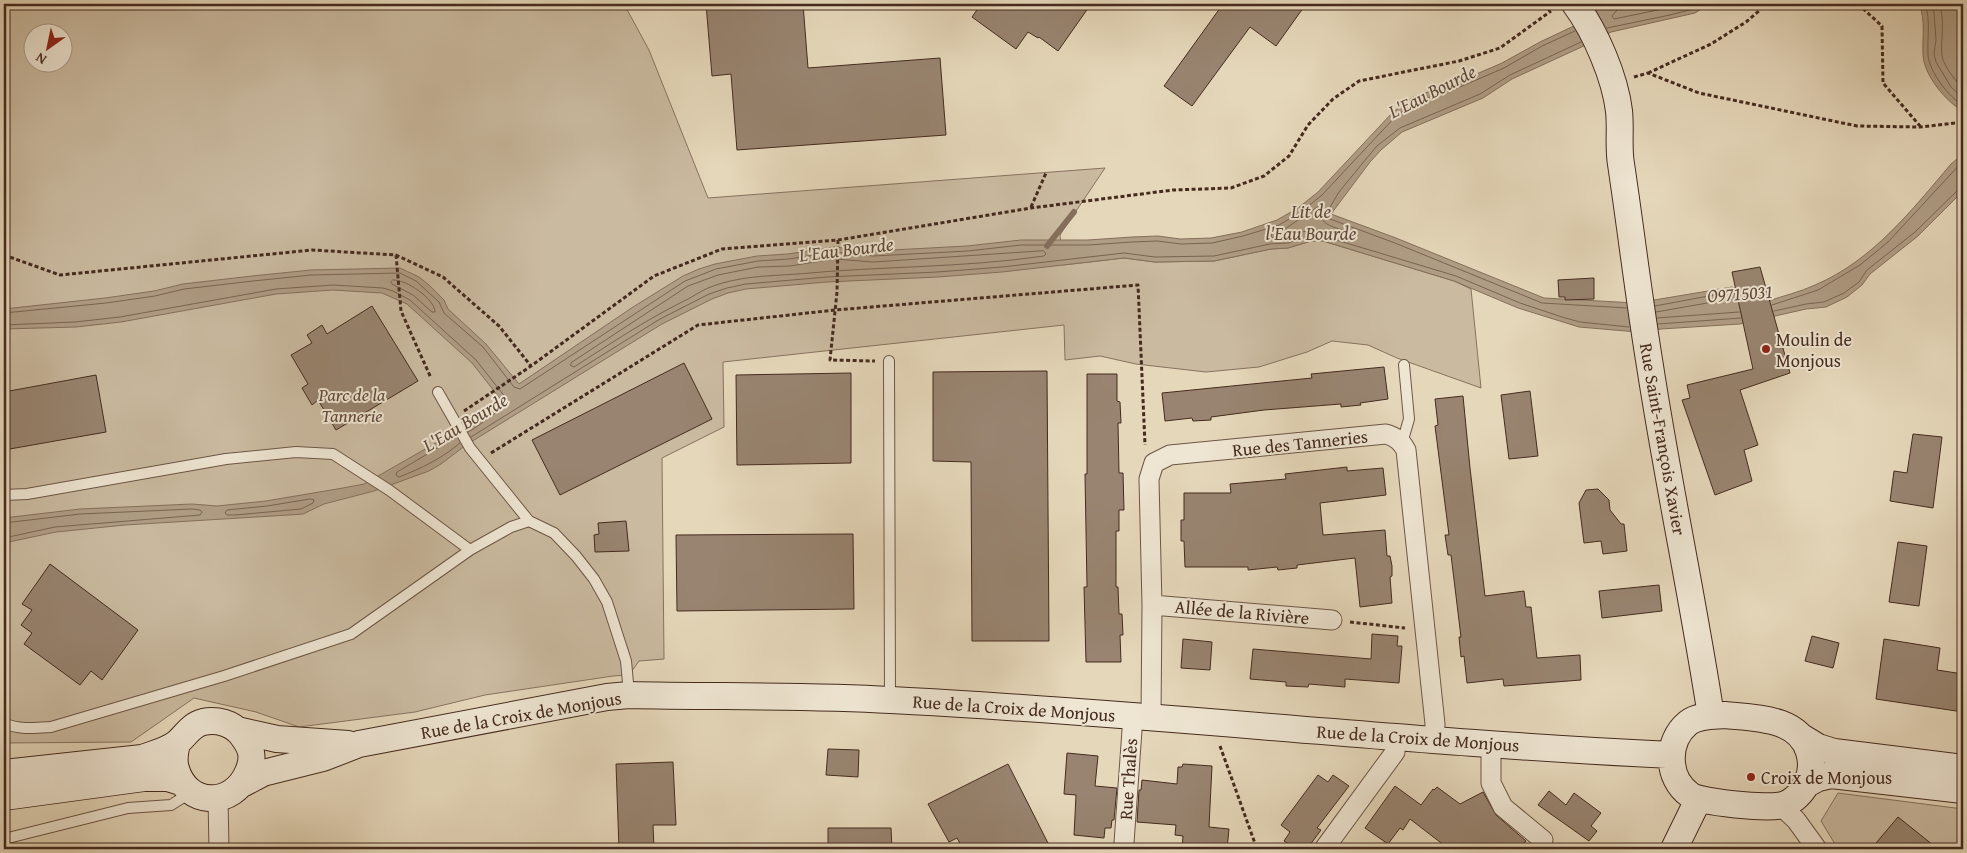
<svg xmlns="http://www.w3.org/2000/svg" width="1967" height="853" font-family="'Gentium Book Plus',serif">
<style>
.green{fill:#cabaa0;stroke:#887260;fill-rule:evenodd}
.water{fill:#af9d85;stroke:#856f5c}
.lines{fill:none;stroke-linecap:round;stroke-linejoin:round}
.shore{stroke:#7a6452;stroke-width:1}
.stream{stroke:#856f5c;stroke-width:6}
.building{fill:#988470;stroke:#452b1f}
.lane-casing{stroke:#6d5646;stroke-width:12}
.street-casing{stroke:#6d5646;stroke-width:21}
.secondary-casing{stroke:#452b1f;stroke-width:28}
.path{stroke:#452b1f;stroke-width:3;stroke-dasharray:4 2.5;stroke-linecap:butt}
.lane{stroke:#eee5d2;stroke-width:10}
.street{stroke:#eee5d2;stroke-width:19}
.secondary{stroke:#eee5d2;stroke-width:26}
.poi-dot{fill:#8f2418;stroke:#eee5d2;stroke-width:2}
.labels{text-anchor:middle;dominant-baseline:central;stroke-width:4;stroke-linejoin:round;paint-order:stroke}
.poi-label{font-size:18px;fill:#452b1f;stroke:#eee5d2;text-anchor:start}
.park-label{font-size:18px;font-style:italic;fill:#604839;stroke:#eee5d2}
.street-label{font-size:18px;fill:#452b1f;stroke:#eee5d2}
.water-label{font-size:19px;font-style:italic;fill:#604838;stroke:#eee5d2}
</style>
<rect width="100%" height="100%" fill="#e5d7ba"/>
<filter id="stains"><feTurbulence type="fractalNoise" baseFrequency=".004" numOctaves="4"/><feColorMatrix values="0 0 0 0 .2 0 0 0 0 .09 0 0 0 0 .02 0 0 0 .5 -.17"/></filter>
<radialGradient id="worn" r=".72"><stop offset=".6" stop-color="#630" stop-opacity="0"/><stop offset="1" stop-color="#630" stop-opacity=".3"/></radialGradient>
<path class="green" d="M 4,4 L 624,4 L 649,50 L 708,198 L 1105,168 L 1060,235 L 1063,265 L 1124,258 L 1155,262 L 1214,261 L 1271,249 L 1288,248 L 1311,241 L 1323,241 L 1454,281 L 1471,289 L 1481,388 L 1397,358 L 1368,345 L 1332,341 L 1307,352 L 1259,367 L 1206,372 L 1136,364 L 1100,356 L 1065,360 L 1064,325 L 723,362 L 724,427 L 662,458 L 664,659 L 639,661 L 629,675 L 613,676 L 485,695 L 415,712 L 299,727 L 256,712 L 194,698 L 131,742 L 4,743 ZM 32,32 L 62,32 L 62,62 L 32,62 Z
M 1838,793 L 1963,809 L 1963,849 L 1838,849 L 1821,821 Z"/>
<path class="water" d="M 1653,4 L 1709,4 L 1695,13 L 1611,32 L 1588,44 L 1512,79 L 1483,98 L 1402,132 L 1381,150 L 1370,162 L 1331,214 L 1396,238 L 1544,298 L 1636,303 L 1732,287 L 1768,301 C 1783,296 1800,292 1815,285 C 1872,261 1912,210 1951,164 L 1963,154 L 1963,191 L 1918,236 L 1870,274 L 1862,285 L 1847,297 L 1826,307 L 1806,309 L 1740,324 L 1661,329 L 1637,332 L 1579,327 L 1518,308 L 1454,281 L 1323,241 L 1311,241 L 1288,248 L 1271,249 L 1214,261 L 1155,262 L 1124,258 L 1002,272 L 938,277 L 827,282 L 746,289 L 728,293 L 712,299 L 662,324 L 466,445 L 441,464 L 429,471 L 374,491 L 324,504 L 303,514 L 289,515 L 125,525 L 56,532 L 4,543 L 4,518 L 80,509 L 192,504 L 217,506 L 266,501 L 343,488 L 364,484 L 457,431 L 472,424 L 502,401 L 472,363 L 407,304 L 382,293 L 333,290 L 276,294 L 121,322 L 76,327 L 4,329 L 4,309 L 105,298 L 154,291 L 183,284 L 252,276 L 311,270 L 400,268 L 419,277 L 429,285 L 444,300 L 448,309 L 486,344 L 519,384 L 633,307 L 683,276 L 699,269 L 715,264 L 757,256 L 788,254 L 834,247 L 873,251 L 967,246 L 1021,240 L 1088,240 L 1132,237 L 1158,236 L 1180,239 L 1211,238 L 1242,232 L 1277,220 L 1298,208 L 1318,192 L 1393,112 L 1413,97 L 1458,82 L 1502,63 L 1540,42 L 1578,24 L 1598,7 Z
M 1919,4 L 1963,4 L 1963,111 C 1946,102 1924,75 1923,55 C 1922,37 1926,21 1919,4 Z"/>
<g class="lines">
<path class="shore" d="M 1618,4 L 1617,10 L 1612,16 L 1614,19 L 1687,4
M 1925,4 C 1931,21 1927,37 1928,55 C 1929,71 1949,98 1963,105
M 1931,4 L 1934,12 L 1936,40 L 1934,54 L 1936,62 L 1951,87 L 1963,98
M 1939,4 C 1946,21 1940,39 1942,56 C 1944,67 1956,81 1963,89
M 1607,28 L 1670,15 L 1693,9 L 1702,4
M 1581,42 L 1510,75 L 1480,94 L 1400,128 L 1377,146 L 1366,159 L 1339,192 L 1326,214 L 1330,219 L 1395,243 L 1542,303 L 1627,308
M 1318,207 L 1320,209 C 1319,225 1333,227 1346,231 L 1347,235 C 1336,236 1325,229 1313,230 C 1298,231 1285,241 1271,237 L 1272,233 L 1283,230 Z
M 1044,251 L 1046,254 L 1044,256 C 962,268 880,266 798,274 C 768,276 737,276 708,288 C 699,292 691,298 682,302 C 644,321 610,344 574,367 L 570,365 L 572,362 L 688,286 L 718,275 L 758,267 L 790,266 L 834,259 L 873,262 Z
M 393,280 C 406,279 435,299 435,312 L 432,312 L 413,295 L 392,284 L 391,282 Z
M 1772,305 L 1818,290 L 1860,265 L 1888,242 L 1963,161
M 1655,306 L 1730,292 L 1735,294
M 1774,311 L 1806,304 L 1824,302 L 1844,293 L 1859,282 L 1867,270 L 1915,232 L 1958,190 L 1963,189
M 1656,312 L 1730,299 L 1737,301
M 4,313 L 106,303 L 155,296 L 184,289 L 253,281 L 311,275 L 400,273 L 416,281 L 439,302 L 444,313 L 483,347 L 514,387 L 520,389 L 685,281 L 716,269 L 758,261 L 789,259 L 834,252 L 873,256 L 968,251 L 1021,245 L 1088,245 L 1132,242 L 1157,241 L 1181,244 L 1212,243 L 1243,236 L 1279,225 L 1301,212 L 1322,195 L 1396,116 L 1416,102 L 1460,87 L 1504,68 L 1542,46 L 1575,31
M 1657,318 L 1739,312
M 1658,324 L 1741,318
M 4,325 L 75,322 L 120,317 L 276,289 L 333,285 L 383,288 L 393,291 L 410,300 L 476,360 L 506,398 L 507,402 L 505,406 L 475,428 L 468,432
M 456,437 L 397,472 L 396,475 L 399,477 C 422,468 441,459 460,443
M 471,437 L 660,319 L 709,294 L 727,288 L 746,284 L 827,277 L 937,272 L 1002,267 L 1124,253 L 1155,257 L 1214,256 L 1270,244 L 1288,243 L 1310,236 L 1323,236 L 1456,276 L 1520,303 L 1562,317 L 1580,322 L 1629,327
M 311,499 L 314,500 L 313,503 L 301,509 L 235,515 L 227,515 L 225,513 L 227,510 L 267,506 Z
M 4,523 L 80,514 L 192,509 L 200,510 L 202,512 L 200,515 L 55,527 L 4,538"/>
<path class="stream" d="M 1047,246 L 1074,212"/>
</g>
<path class="building" d="M 706,4 L 803,4 L 808,68 L 940,58 L 946,135 L 737,150 L 731,74 L 712,76 Z
M 981,4 L 1091,4 L 1058,51 L 1039,37 L 1038,38 L 1028,32 L 1016,49 L 972,17 Z
M 1223,4 L 1306,4 L 1276,46 L 1250,27 L 1192,106 L 1164,86 Z
M 1760,267 L 1790,373 L 1740,390 L 1758,445 L 1744,450 L 1752,481 L 1715,495 L 1682,400 L 1690,398 L 1687,385 L 1753,369 L 1732,272 Z
M 1594,278 L 1594,299 L 1565,300 L 1565,297 L 1559,297 L 1558,280 Z
M 372,306 L 418,381 L 336,430 L 318,400 L 312,405 L 302,388 L 308,384 L 291,355 L 312,343 L 307,335 L 322,325 L 327,334 Z
M 684,363 L 712,419 L 560,495 L 532,440 Z
M 1384,367 L 1388,399 L 1360,403 L 1361,405 L 1341,407 L 1341,404 L 1264,410 L 1211,417 L 1211,420 L 1193,421 L 1192,418 L 1165,421 L 1162,393 L 1312,378 L 1311,374 Z
M 1047,371 L 1049,641 L 972,641 L 971,462 L 933,461 L 933,372 Z
M 851,373 L 851,463 L 737,465 L 736,375 Z
M 1087,374 L 1117,374 L 1117,401 L 1120,402 L 1121,423 L 1118,423 L 1119,473 L 1123,473 L 1124,510 L 1119,510 L 1119,531 L 1116,531 L 1116,587 L 1118,587 L 1119,614 L 1122,614 L 1123,635 L 1120,635 L 1121,662 L 1086,662 L 1084,587 L 1087,587 L 1085,474 L 1087,474 Z
M 96,375 L 106,432 L 4,450 L 4,392 Z
M 1530,391 L 1538,456 L 1509,459 L 1501,395 Z
M 1463,396 L 1470,468 L 1485,596 L 1524,591 L 1526,607 L 1531,607 L 1537,658 L 1580,655 L 1581,680 L 1504,686 L 1503,679 L 1467,683 L 1464,656 L 1461,657 L 1459,637 L 1461,637 L 1451,555 L 1448,555 L 1445,535 L 1449,535 L 1435,426 L 1438,425 L 1435,399 Z
M 1913,434 L 1942,437 L 1933,508 L 1890,501 L 1894,471 L 1907,473 Z
M 1347,467 L 1347,471 L 1383,468 L 1386,495 L 1320,503 L 1323,535 L 1385,530 L 1387,556 L 1390,556 L 1392,566 L 1392,576 L 1390,577 L 1392,603 L 1360,607 L 1355,558 L 1297,565 L 1297,568 L 1278,570 L 1277,567 L 1248,570 L 1248,567 L 1185,567 L 1184,541 L 1181,541 L 1181,520 L 1184,520 L 1184,493 L 1231,493 L 1230,484 L 1286,479 L 1285,474 Z
M 1598,489 L 1609,500 L 1610,510 L 1621,524 L 1624,524 L 1627,551 L 1603,554 L 1601,541 L 1584,543 L 1579,503 L 1586,490 Z
M 626,521 L 629,551 L 595,552 L 594,535 L 599,534 L 598,523 Z
M 853,534 L 854,609 L 677,611 L 676,535 Z
M 1898,542 L 1927,546 L 1919,606 L 1889,602 Z
M 50,564 L 138,630 L 102,680 L 91,671 L 80,685 L 24,644 L 32,633 L 21,625 L 32,610 L 22,604 Z
M 1659,585 L 1662,611 L 1602,618 L 1599,591 Z
M 1372,634 L 1398,636 L 1397,646 L 1402,646 L 1399,683 L 1345,679 L 1345,687 L 1309,684 L 1308,687 L 1286,686 L 1286,682 L 1250,679 L 1253,649 L 1371,659 Z
M 1812,636 L 1839,643 L 1833,668 L 1805,661 Z
M 1183,639 L 1212,642 L 1210,670 L 1181,668 Z
M 1884,639 L 1940,648 L 1937,670 L 1963,674 L 1963,712 L 1876,699 Z
M 828,749 L 859,750 L 858,777 L 826,775 Z
M 1067,753 L 1098,756 L 1095,786 L 1117,788 L 1114,820 L 1112,820 L 1111,828 L 1105,828 L 1104,838 L 1074,835 L 1076,795 L 1064,794 Z
M 673,762 L 676,825 L 653,825 L 654,849 L 619,849 L 616,764 Z
M 1008,764 L 1051,849 L 963,849 L 957,838 L 949,842 L 928,804 Z
M 1183,764 L 1212,766 L 1209,827 L 1229,829 L 1227,849 L 1182,849 L 1183,836 L 1175,835 L 1176,825 L 1137,822 L 1139,790 L 1141,790 L 1142,780 L 1177,784 L 1178,767 L 1182,767 Z
M 1318,775 L 1328,782 L 1333,775 L 1349,786 L 1317,828 L 1321,830 L 1307,849 L 1296,849 L 1284,841 L 1290,832 L 1281,825 Z
M 1395,786 L 1421,805 L 1433,789 L 1434,790 L 1437,787 L 1460,804 L 1483,792 L 1496,815 L 1526,841 L 1519,849 L 1449,849 L 1410,819 L 1403,830 L 1400,828 L 1388,844 L 1365,828 Z
M 1549,791 L 1566,805 L 1574,793 L 1601,813 L 1591,826 L 1597,831 L 1589,841 L 1538,805 Z
M 1898,817 L 1938,849 L 1871,849 Z
M 828,828 L 891,828 L 892,849 L 828,849 Z"/>
<g class="lines">
<g class="lane-casing">
<path id="lane" d="M 889,361 L 890,699
M 438,392 L 470,448 L 529,521
M 1402,443 L 1409,419 L 1404,365
M 4,495 L 27,494 L 226,459 L 296,452 L 333,454 L 389,490 L 470,550
M 4,723 C 18,730 36,728 51,727 L 224,676 L 351,634 L 470,550 L 511,527 L 529,521 L 554,533 L 576,556 L 594,579 L 607,602 L 626,661 L 629,694
M 4,839 L 128,808 L 171,805 L 190,793"/>
</g>
<g class="street-casing">
<path id="street" d="M 1152,605 L 1332,620
M 1151,717 L 1152,605 L 1149,479 L 1154,463 L 1170,455 L 1386,434 C 1396,437 1401,441 1406,450 L 1435,724 L 1434,739
M 1491,744 L 1491,783 L 1503,807 L 1543,840
M 218,798 L 219,849
M 1781,806 L 1796,820 L 1817,849
M 1124,843 L 1133,716
M 1324,849 L 1395,752 L 1396,737"/>
</g>
<g class="secondary-casing">
<path id="secondary" d="M 1575,4 C 1595,31 1615,77 1619,111 C 1621,129 1618,147 1621,164 C 1631,231 1639,299 1650,366 C 1668,483 1693,599 1711,716
M 1725,715 C 1754,718 1799,717 1809,752 C 1812,762 1812,772 1807,782 C 1804,791 1793,802 1783,805 C 1770,809 1701,803 1690,795 C 1666,778 1666,741 1688,723 C 1698,715 1713,716 1725,715 Z
M 237,730 L 277,739 L 348,744
M 1800,736 L 1818,747 L 1834,752 L 1963,768
M 4,773 L 142,758 C 153,754 167,751 177,743 C 186,735 191,725 203,722 C 217,719 232,723 241,734 C 251,747 255,756 248,772 C 233,808 187,807 176,769 C 173,760 175,751 177,743
M 244,783 L 263,773 L 323,758 L 359,744 L 607,697 L 629,695 C 716,697 804,695 891,700 C 1152,713 1411,743 1672,755
M 1807,784 L 1818,778 L 1831,775 L 1963,790
M 4,797 L 144,778 L 168,778 L 181,782
M 1674,849 L 1698,800"/>
</g>
<path class="path" d="M 1544,4 L 1550,11
M 1858,4 L 1882,26 L 1883,83 L 1920,126
M 1648,73 L 1711,44 L 1746,22 L 1767,4
M 1634,77 L 1648,73 L 1699,93 L 1857,126 L 1920,127 L 1963,122
M 1031,207 L 1046,173
M 838,240 L 837,292 L 830,360 L 875,361
M 4,255 L 60,275 L 312,250 L 396,255 L 443,277 L 499,326 L 531,366
M 396,255 L 401,311 L 431,378
M 464,411 L 531,366 L 654,276 L 722,249 L 838,240 L 1031,208 L 1173,190 L 1231,188 L 1264,176 L 1289,156 L 1308,125 L 1333,99 L 1359,81 L 1459,61 L 1500,48 L 1551,11
M 491,453 L 698,325 L 835,310 L 1138,285 L 1145,445
M 1350,622 L 1405,628
M 1220,746 L 1257,849
M 1142,846 L 1167,849"/>
<use href="#lane" class="lane"/>
<use href="#street" class="street"/>
<use href="#secondary" class="secondary"/>
</g>
<g class="poi-dot">
<circle cx="1766" cy="349" r="5"/>
<circle cx="1751" cy="777" r="5"/>
</g>
<g class="labels">
<g class="poi-label">
<text x="1776" y="339">Moulin de<tspan x="1776" dy="21">Monjous</tspan></text>
<text x="1761" y="777">Croix de Monjous</text>
</g>
<g class="park-label">
<text x="352" y="394">Parc de la<tspan x="352" dy="21">Tannerie</tspan></text>
</g>
<g class="street-label">
<text transform="translate(1663 439) rotate(80)">Rue Saint-François Xavier</text>
<text transform="translate(1300 443) rotate(-6)">Rue des Tanneries</text>
<text transform="translate(1242 612) rotate(5)">Allée de la Rivière</text>
<text transform="translate(1014 708) rotate(4)">Rue de la Croix de Monjous</text>
<text transform="translate(521 715) rotate(-10)">Rue de la Croix de Monjous</text>
<text transform="translate(1418 738) rotate(4)">Rue de la Croix de Monjous</text>
<text transform="translate(1128 779) rotate(-86)">Rue Thalès</text>
</g>
<g class="water-label">
<text transform="translate(1432 91) rotate(-27)">L'Eau Bourde</text>
<text x="1311" y="211">Lit de<tspan x="1311" dy="22">l'Eau Bourde</tspan></text>
<text transform="translate(846 249) rotate(-7)">L'Eau Bourde</text>
<text transform="translate(1740 293) rotate(-4)">O9715031</text>
<text transform="translate(465 422) rotate(-31)">L'Eau Bourde</text>
</g>
</g>
<rect width="1967" height="853" fill="none" stroke="#e5d7ba" stroke-width="20"/>
<rect x="5" y="5" width="1957" height="843" fill="none" stroke="#452b1f" stroke-width="2.5"/>
<rect x="10" y="10" width="1947" height="833" fill="none" stroke="#452b1f"/>
<g transform="translate(48 48) rotate(213)"><circle r="24" fill="#eee5d2" stroke="#aa9b8a"/>
<path d="M0-4L9 19L0 12L-9 19Z" fill="#8f2418"/>
<text y="-8" font-size="14" font-weight="bold" text-anchor="middle" fill="#452b1f">N</text>
</g>
<rect width="100%" height="100%" filter="url(#stains)"/>
<rect width="100%" height="100%" fill="url(#worn)"/>
</svg>
